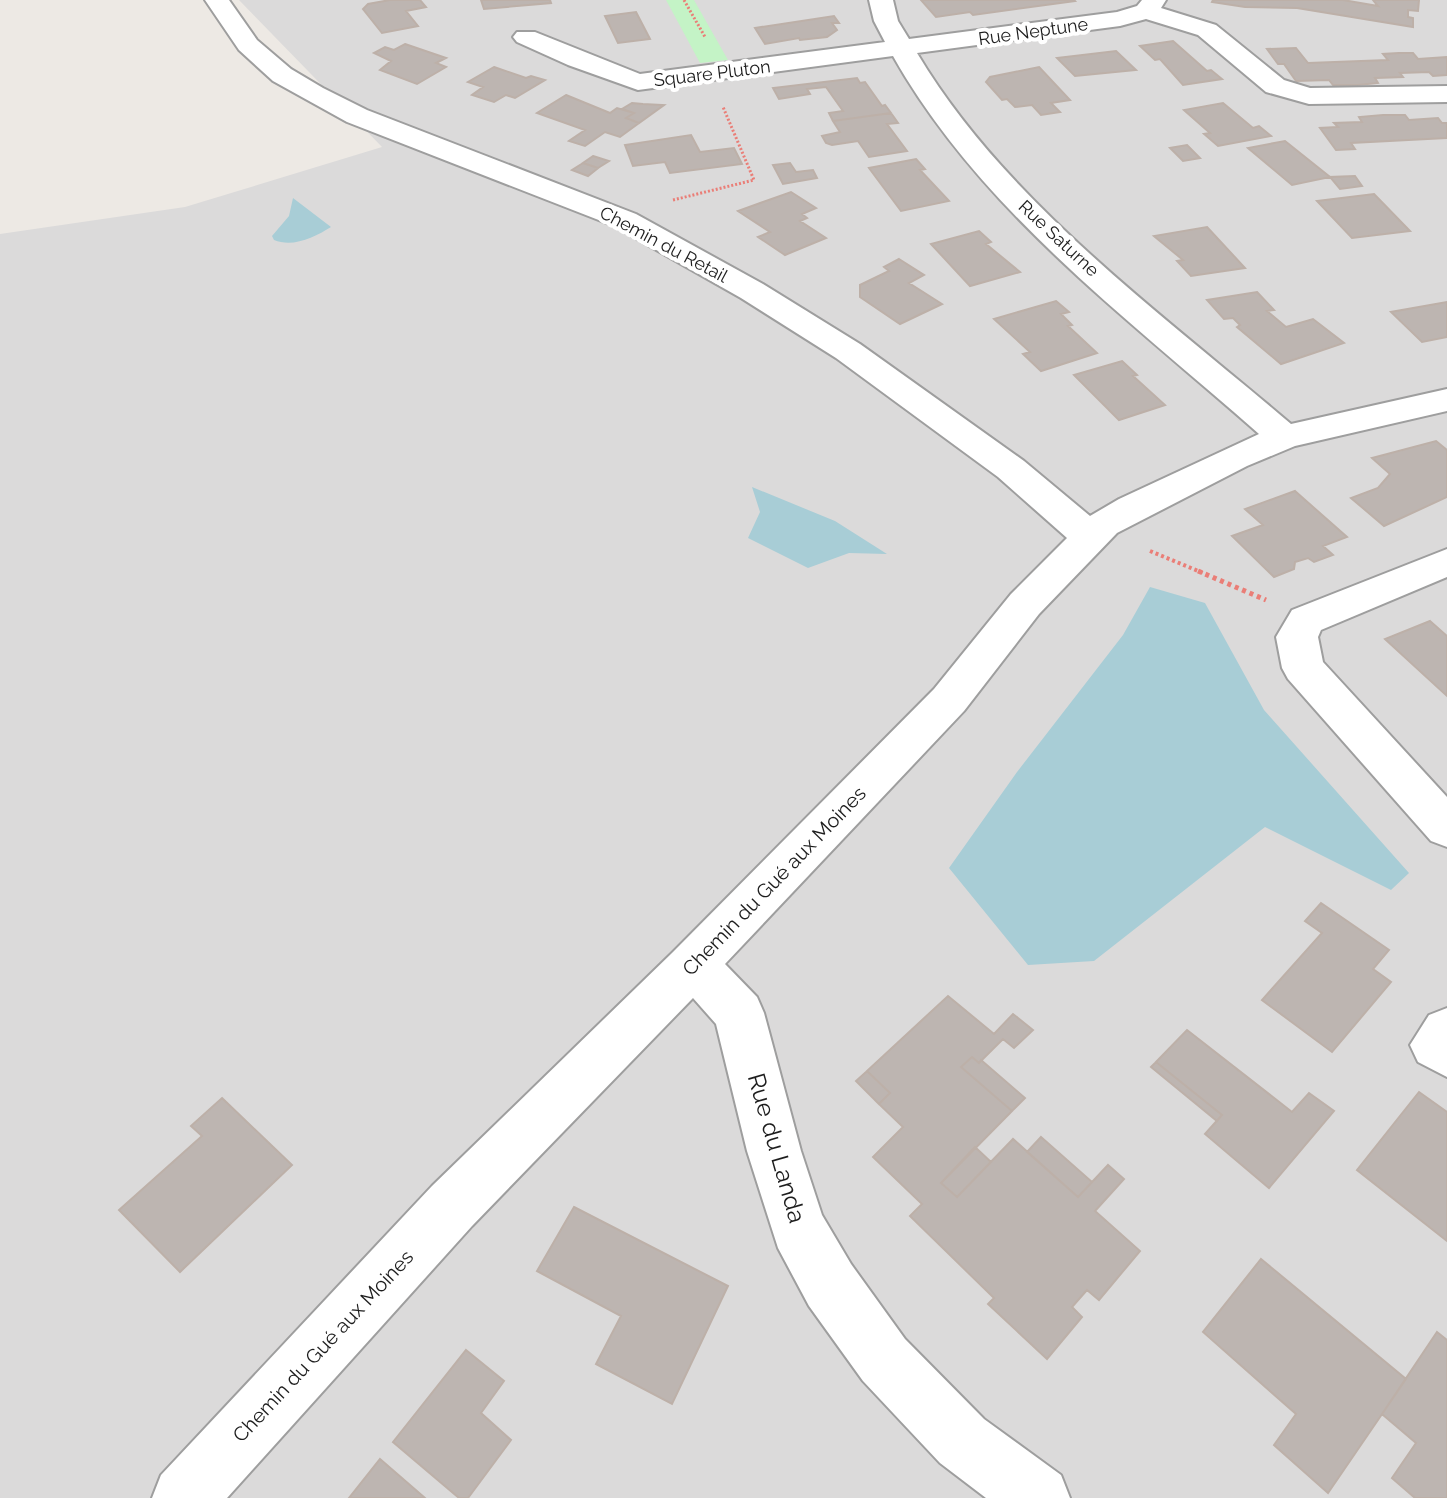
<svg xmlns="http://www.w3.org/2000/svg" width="1447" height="1498" font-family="Raleway,sans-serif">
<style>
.residential{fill:#dbdada}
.park{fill:#c4f3c6}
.water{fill:#a8cdd6}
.building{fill:#bdb5b1;stroke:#bdb0a8;stroke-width:2}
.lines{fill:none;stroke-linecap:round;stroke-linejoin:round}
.minor-casing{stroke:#9e9e9e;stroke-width:4}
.path-far2{stroke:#ea7e77;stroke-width:3;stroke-dasharray:2 2;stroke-linecap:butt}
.path-far1{stroke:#ea7e77;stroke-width:4;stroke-dasharray:3 3;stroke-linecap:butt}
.path{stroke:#ea7e77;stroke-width:5;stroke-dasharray:4 4;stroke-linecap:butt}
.minor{fill:#fff;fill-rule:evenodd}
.labels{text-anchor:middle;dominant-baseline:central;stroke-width:8;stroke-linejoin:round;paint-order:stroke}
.far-street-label{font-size:18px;fill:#1d1d1d;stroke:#fff}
.street-label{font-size:20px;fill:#1d1d1d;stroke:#fff}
.near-street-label{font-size:24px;fill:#1d1d1d;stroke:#fff}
</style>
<rect width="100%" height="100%" fill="#ede9e4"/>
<path class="residential" d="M 239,0 L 1447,0 L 1447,1498 L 0,1498 L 0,234 L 185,207 L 382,147 Z"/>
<path class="park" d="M 666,0 L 694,0 L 728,60 L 700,63 Z"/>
<path class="water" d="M 293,198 L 331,227 C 315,237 293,248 274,240 L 272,236 L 289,216 Z
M 752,487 L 835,521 L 887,554 L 849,553 L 808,568 L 748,538 L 760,512 Z
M 1150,587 L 1205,603 L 1264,710 L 1409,873 L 1391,890 L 1265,827 L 1094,961 L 1028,965 L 949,868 L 1017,772 L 1123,635 Z"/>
<path class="building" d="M 390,0 L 420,0 L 426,7 L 406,11 L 418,26 L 382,33 L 363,9 L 368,4 Z
M 481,0 L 550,0 L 551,3 L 484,9 Z
M 921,0 L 1074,0 L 1075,1 L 973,15 L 970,12 L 936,17 Z
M 1213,0 L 1343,0 L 1378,6 L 1373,0 L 1419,0 L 1418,11 L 1408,10 L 1408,17 L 1413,18 L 1413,27 L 1297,8 L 1245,7 L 1212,2 Z
M 636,12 L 650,39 L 618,43 L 605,16 Z
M 834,16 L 839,23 L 832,23 L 837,30 L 827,37 L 800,40 L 799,38 L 765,44 L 755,28 Z
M 1173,41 L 1207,71 L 1211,70 L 1222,79 L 1183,85 L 1160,59 L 1155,60 L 1140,46 Z
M 405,44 L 446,58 L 436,63 L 446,67 L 417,84 L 380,70 L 391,61 L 374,53 L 385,47 L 394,50 Z
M 1296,48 L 1308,63 L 1388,60 L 1383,54 L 1399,53 L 1413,53 L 1418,59 L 1447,57 L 1447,75 L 1433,76 L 1429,72 L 1400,73 L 1403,77 L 1375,78 L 1378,83 L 1358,85 L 1333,85 L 1329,80 L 1296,81 L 1284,64 L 1278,64 L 1267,49 Z
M 1116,51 L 1136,70 L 1075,76 L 1057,58 Z
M 494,67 L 526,78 L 531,76 L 545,80 L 515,98 L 506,95 L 494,102 L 472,95 L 483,87 L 468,82 Z
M 1039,67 L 1070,100 L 1051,103 L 1060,112 L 1041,115 L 1032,105 L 1015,107 L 1007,99 L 1002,100 L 986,82 L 990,77 Z
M 857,78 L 860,83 L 865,82 L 882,106 L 885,105 L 891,113 L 833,121 L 829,113 L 843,111 L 826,87 L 807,89 L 810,94 L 779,99 L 773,88 Z
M 566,95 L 610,113 L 617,108 L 634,113 L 626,118 L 639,123 L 620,137 L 605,132 L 585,146 L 569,141 L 585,130 L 537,113 Z
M 632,103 L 643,104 L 664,105 L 639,123 L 626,118 L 634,113 L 622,109 Z
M 1223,103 L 1253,128 L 1259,126 L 1271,136 L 1218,146 L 1204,134 L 1210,133 L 1184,110 Z
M 891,113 L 898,123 L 887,124 L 907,151 L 869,157 L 858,141 L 832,145 L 826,143 L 822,136 L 840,132 L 833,121 Z
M 1383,115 L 1405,115 L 1409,120 L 1438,118 L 1442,123 L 1447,123 L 1447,138 L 1351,143 L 1355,149 L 1336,150 L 1320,128 L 1338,127 L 1334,123 L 1362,122 L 1359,117 Z
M 691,135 L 700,152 L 734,148 L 742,164 L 670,173 L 665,162 L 633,166 L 625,145 Z
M 1285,141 L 1330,177 L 1292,185 L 1248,148 Z
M 1187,145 L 1200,158 L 1183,161 L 1170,148 Z
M 593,156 L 609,161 L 598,168 L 583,163 Z
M 916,159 L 925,169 L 920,170 L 949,201 L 901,211 L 869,168 Z
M 583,163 L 598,168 L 588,176 L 572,170 Z
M 790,163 L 796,172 L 813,170 L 817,178 L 783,184 L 773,165 Z
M 1355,176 L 1362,186 L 1340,189 L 1330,177 Z
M 791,192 L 816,208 L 802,214 L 807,218 L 800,221 L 826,238 L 785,255 L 758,237 L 770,232 L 738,211 Z
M 1374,194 L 1410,231 L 1352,238 L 1317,201 Z
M 1207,227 L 1245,268 L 1191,276 L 1177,261 L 1183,260 L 1154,236 Z
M 979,231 L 991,242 L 986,244 L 1020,272 L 970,286 L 931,244 Z
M 899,259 L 924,275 L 909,283 L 942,304 L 900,324 L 860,297 L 860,285 L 889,271 L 884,267 Z
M 1257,292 L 1274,310 L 1267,311 L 1286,327 L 1313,319 L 1344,343 L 1281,364 L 1237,327 L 1240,325 L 1233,318 L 1224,319 L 1207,300 Z
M 1056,301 L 1069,312 L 1061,314 L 1072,325 L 1068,326 L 1097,353 L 1041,371 L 1023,354 L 1030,352 L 994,319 Z
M 1447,302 L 1447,337 L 1422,342 L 1391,312 Z
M 1122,361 L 1137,375 L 1133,376 L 1165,405 L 1119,420 L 1074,375 Z
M 1436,441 L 1447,450 L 1447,497 L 1384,526 L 1351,498 L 1378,488 L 1390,474 L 1372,458 Z
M 1295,491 L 1347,537 L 1323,546 L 1333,555 L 1314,562 L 1308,558 L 1295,562 L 1294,569 L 1274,577 L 1232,536 L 1263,525 L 1245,509 Z
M 1430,621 L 1447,636 L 1447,696 L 1385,639 Z
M 1321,903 L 1389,950 L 1373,969 L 1391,982 L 1332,1052 L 1262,1000 L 1322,933 L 1305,921 Z
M 948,996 L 994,1034 L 1013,1014 L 1033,1030 L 1014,1048 L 1003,1039 L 979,1063 L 972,1057 L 961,1067 L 1012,1111 L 941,1183 L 957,1197 L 1013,1139 L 1078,1197 L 1108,1165 L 1124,1179 L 1095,1211 L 1140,1251 L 1099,1300 L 1087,1290 L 1072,1307 L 1082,1317 L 1047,1359 L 988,1304 L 994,1298 L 910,1216 L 922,1204 L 873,1157 L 903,1127 L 879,1104 L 890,1093 L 867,1071 Z
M 1187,1030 L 1292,1112 L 1309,1093 L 1334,1111 L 1269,1188 L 1205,1134 L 1222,1115 L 1156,1062 Z
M 972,1057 L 979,1063 L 981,1060 L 1025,1098 L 1012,1111 L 961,1067 Z
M 1156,1062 L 1222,1115 L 1217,1121 L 1151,1067 Z
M 867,1071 L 890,1093 L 879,1104 L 856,1081 Z
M 1419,1092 L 1447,1112 L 1447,1241 L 1357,1170 Z
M 222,1098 L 292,1165 L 180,1272 L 119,1210 L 202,1136 L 191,1126 Z
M 1041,1137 L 1092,1182 L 1078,1197 L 1027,1152 Z
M 975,1147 L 991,1162 L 957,1197 L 941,1183 Z
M 574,1207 L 728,1286 L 672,1404 L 596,1364 L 621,1316 L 537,1271 Z
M 1261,1259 L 1406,1379 L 1328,1493 L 1274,1445 L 1296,1414 L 1203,1332 Z
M 1437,1332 L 1447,1340 L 1447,1498 L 1415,1498 L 1392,1478 L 1416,1443 L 1382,1414 Z
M 466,1350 L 504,1381 L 481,1413 L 511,1440 L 468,1498 L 459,1498 L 393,1442 Z
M 380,1459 L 425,1498 L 349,1498 Z"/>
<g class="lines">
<g class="minor-casing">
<path id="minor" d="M 205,0 L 229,0 L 257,40 L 291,69 L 323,88 L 367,110 L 636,214 L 763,284 L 860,344 L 1024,461 L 1090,516 L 1119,499 L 1259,434 C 1129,319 980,210 893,56 L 638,90 L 568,65 L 517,42 L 513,37 L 517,32 L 535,32 L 640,74 L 885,42 L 874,21 L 869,0 L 893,0 L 898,21 L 909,39 L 1117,12 L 1137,6 L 1142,0 L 1166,0 L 1161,8 L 1216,25 L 1284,80 L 1310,88 L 1447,86 L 1447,102 L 1309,104 L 1266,92 L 1198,35 L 1146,19 L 1120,26 L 917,53 C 1004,200 1162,314 1291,424 L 1447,389 L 1447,411 L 1295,446 L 1247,466 L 1117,533 L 1039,614 L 964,711 L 725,964 L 757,997 L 764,1013 L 801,1151 L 822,1215 L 851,1264 L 905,1339 L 984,1419 L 1061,1475 L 1070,1498 L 986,1498 L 940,1463 L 863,1381 L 809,1306 L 778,1248 L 747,1151 L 716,1024 L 693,998 L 472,1226 L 227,1498 L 152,1498 L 161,1475 L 432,1186 L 673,952 L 934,689 L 1011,594 L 1067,538 L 998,477 L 836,358 L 741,298 L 614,226 L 347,122 L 273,81 L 239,50 Z
M 1447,549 L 1447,577 L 1321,630 L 1318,637 L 1323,662 L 1447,797 L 1447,847 L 1431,841 L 1288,679 L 1282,668 L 1276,637 L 1292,610 Z
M 1447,1008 L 1447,1077 L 1418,1062 L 1410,1045 L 1429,1015 Z"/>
</g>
<path class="path-far2" d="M 684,0 L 705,37
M 673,200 L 754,180 L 723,107"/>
<path class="path-far1" d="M 1150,551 L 1203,573"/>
<path class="path" d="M 1198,571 L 1266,600"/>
<use href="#minor" class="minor"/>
</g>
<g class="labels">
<g class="far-street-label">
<text transform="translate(1033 31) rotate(-8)">Rue Neptune</text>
<text transform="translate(712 73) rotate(-7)">Square Pluton</text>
<text transform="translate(1059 238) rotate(43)">Rue Saturne</text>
<text transform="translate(664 244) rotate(28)">Chemin du Retail</text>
</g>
<g class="street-label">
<text transform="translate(774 881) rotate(-46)">Chemin du Gué aux Moines</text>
<text transform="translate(323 1346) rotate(-47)">Chemin du Gué aux Moines</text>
</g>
<g class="near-street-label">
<text transform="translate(777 1148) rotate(74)">Rue du Landa</text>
</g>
</g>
</svg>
